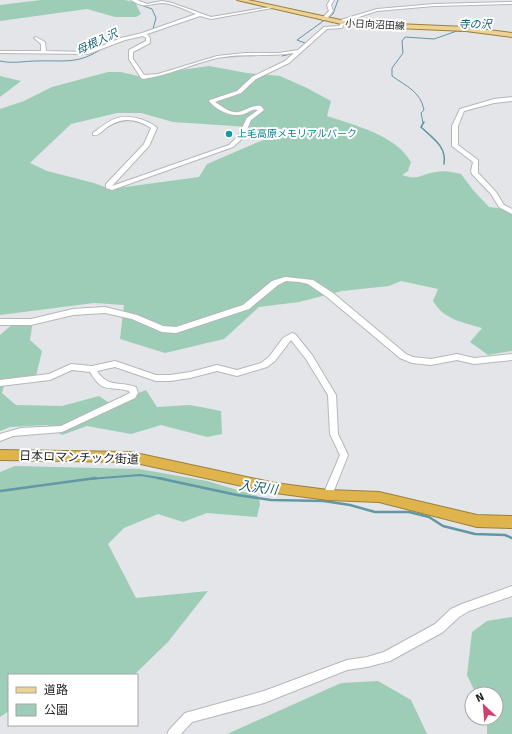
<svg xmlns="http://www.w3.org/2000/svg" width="512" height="734" font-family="Signika,'Noto Sans JP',sans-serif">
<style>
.green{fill:#9dcdb6;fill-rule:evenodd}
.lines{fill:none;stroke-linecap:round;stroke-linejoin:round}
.stream-far3{stroke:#6297a6;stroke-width:1}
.stream-far2{stroke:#6297a6;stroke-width:1.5}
.stream-far1{stroke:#6297a6;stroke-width:2}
.stream{stroke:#6297a6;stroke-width:2.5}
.minor-casing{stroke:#b5b7b9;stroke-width:2}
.major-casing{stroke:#9b803c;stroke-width:2}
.highway-casing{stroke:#9b803c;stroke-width:2}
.minor{fill:#fff;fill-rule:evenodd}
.major{fill:#ecd294;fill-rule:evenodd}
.highway{fill:#dfb44c;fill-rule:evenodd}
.culture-dot{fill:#0f9aa8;stroke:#fff;stroke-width:1.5}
.labels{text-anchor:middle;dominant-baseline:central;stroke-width:4;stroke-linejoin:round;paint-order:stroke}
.far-street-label{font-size:10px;fill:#1d1e1e;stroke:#fff}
.far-culture-label{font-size:10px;fill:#0d838f;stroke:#fff;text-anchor:start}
.far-water-label{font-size:11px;font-style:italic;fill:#125c6c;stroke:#fff}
.street-label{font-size:12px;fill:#1d1e1e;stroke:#fff}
.water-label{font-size:13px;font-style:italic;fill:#125c6c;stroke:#fff}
</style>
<rect width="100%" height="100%" fill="#e3e5e8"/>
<path class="green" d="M 41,0 L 124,0 L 135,2 L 141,14 L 136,17 L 115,17 L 87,9 L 0,21 L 0,5 Z
M 209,66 L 247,73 L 280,76 L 307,88 L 331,101 L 327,116 C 354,125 396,135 411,162 L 408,171 L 402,175 C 418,181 421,174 436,172 C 444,170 453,172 461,174 L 473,190 L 489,207 L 512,210 L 512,351 L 488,355 L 470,342 L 482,328 C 463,322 444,320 433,301 L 438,289 L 401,281 L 389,286 L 342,291 L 299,302 L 259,307 L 224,339 L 165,353 L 120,339 L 124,305 L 94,303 L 0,315 L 0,109 L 24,101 L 52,87 L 108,72 L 121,72 L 138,76 ZM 117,113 L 141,113 L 173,122 L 281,129 L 270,137 L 207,164 L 199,177 L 110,189 L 94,183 L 47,171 L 30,163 L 71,124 Z
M 0,76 L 21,81 L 0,97 Z
M 33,320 L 30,340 L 42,351 L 36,376 L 6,379 L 2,393 L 16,405 L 62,406 L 99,396 L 111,404 L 146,390 L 157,407 L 190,405 L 221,411 L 222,434 L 207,437 L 161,425 L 131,434 L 87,426 L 62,435 L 47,425 L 10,427 L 0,431 L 0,335 L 15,322 Z
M 15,466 L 139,469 L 207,481 L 258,496 L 260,504 L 257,517 L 207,513 L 183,522 L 158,514 L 124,528 L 108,544 L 136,598 L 208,591 L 168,642 L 134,675 L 9,675 L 9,711 L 0,717 L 0,472 Z
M 512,617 L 512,734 L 487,734 L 487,718 L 496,718 L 496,694 L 476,694 L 467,675 L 472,632 L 487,621 Z
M 378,681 L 411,700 L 427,734 L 227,734 L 341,683 Z"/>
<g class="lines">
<path class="stream-far3" d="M 139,0 L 133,2 L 152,9 L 156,18 L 153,29 L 147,31
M 301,52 L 310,45 L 297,40 L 333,14 L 338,0
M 282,56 L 295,53
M 0,61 C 13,64 24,61 37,61 C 65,60 78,65 103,48
M 423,123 L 421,113 L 424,110 C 421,92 406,86 392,76 L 392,68 L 403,53 L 402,41 L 405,37 L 434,39 L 457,31 L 477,32"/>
<path class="stream-far2" d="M 424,122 L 421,127 C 432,138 447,146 444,164"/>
<path class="stream-far1" d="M 89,479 L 140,475 L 165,479"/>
<path class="stream" d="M 158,478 L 237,495 L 271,500 L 324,501 L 350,505 L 375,512 L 409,512 L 429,517 L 443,526 L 475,534 L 505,535 L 512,538
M 0,491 L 96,478"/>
<g class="minor-casing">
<path id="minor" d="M 131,0 L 137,0 L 147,4 L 162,1 L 172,3 L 211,17 L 276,6 L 278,7 L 211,19 L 200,16 L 147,34 L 150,38 L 150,43 L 133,52 L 133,59 L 144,75 L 158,74 L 217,56 L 245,53 L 279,53 L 298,50 L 324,27 L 339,26 L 341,23 L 337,23 L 337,21 L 377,9 L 434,4 L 512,2 L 512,4 L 434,6 L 377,11 L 344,22 L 345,23 L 342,28 L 327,29 L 289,63 L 256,79 L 241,93 L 215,102 C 221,106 231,114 239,112 C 247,110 252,105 261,106 L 264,110 L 251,120 L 244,137 L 233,147 L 112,190 L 106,188 L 106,184 L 144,144 L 151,128 C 136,118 121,117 106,128 C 102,131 99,136 93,135 L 93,133 C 110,120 118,113 140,119 C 146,121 152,123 157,128 L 149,146 L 112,186 L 229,145 L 238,136 L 247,118 L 258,110 C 253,108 249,112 244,114 C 232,118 216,110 209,101 L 210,100 L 237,91 L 252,77 L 285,61 L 294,53 C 269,57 243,53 217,58 C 192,64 169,75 143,79 L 141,78 L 129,59 L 129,50 L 146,41 L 146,38 L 143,36 L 125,40 L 88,54 L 0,53 L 0,51 L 41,51 L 41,44 L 34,38 L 36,37 L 45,42 L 46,51 L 87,52 L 121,38 L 142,33 L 196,14 C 185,10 173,3 162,3 C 148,4 145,9 131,0 Z
M 330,0 L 334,0 L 331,5 L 333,11 L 326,20 L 322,20 L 322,18 L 329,11 L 327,5 Z
M 512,97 L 512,101 L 494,103 L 464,111 L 458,126 L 458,145 L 478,160 L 478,173 L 496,192 L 504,205 L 512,209 L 512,214 L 499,207 L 491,194 L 472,174 L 471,171 L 473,162 L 452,146 L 452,126 L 460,109 L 494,99 Z
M 285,277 L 313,280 L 333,293 L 406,354 L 413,357 L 431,359 L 457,354 L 474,358 L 512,354 L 512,360 L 474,364 L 457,360 L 431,365 L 412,363 L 400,358 L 327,297 L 308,284 L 300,282 L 286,281 L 278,285 L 249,309 L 176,333 L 162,332 L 132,319 L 105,313 L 73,315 L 31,325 L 0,325 L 0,319 L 31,319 L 73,309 L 105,307 L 137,315 L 163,326 L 176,327 L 243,305 L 272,281 Z
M 292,333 L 295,334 L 312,355 L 336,395 L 338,434 L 348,455 L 331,498 L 328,499 L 325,498 L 323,495 L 340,455 L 330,434 L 328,395 L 306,359 L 291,340 L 275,361 L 267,367 L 237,376 L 217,371 L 190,378 L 170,381 L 156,381 L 115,367 L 97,371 C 108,388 119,381 136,387 L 138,393 L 135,398 L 62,432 L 13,436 L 0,441 L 0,434 L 21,428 L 61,426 L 130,393 L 129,391 C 108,385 104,395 90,372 L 72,370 L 50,380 L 0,386 L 0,380 L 49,374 L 71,364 L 92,366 L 115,361 L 156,375 L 170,375 L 190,372 L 217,365 L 237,370 L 261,363 L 269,357 L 283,338 Z
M 512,586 L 512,596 L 469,611 L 459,617 L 443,632 L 390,661 L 367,667 L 347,670 L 264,703 L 192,722 L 181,734 L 167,734 L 169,730 L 185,713 L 264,691 L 347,660 L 367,657 L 384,652 L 435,624 L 451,609 L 462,604 Z"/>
</g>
<g class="major-casing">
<path id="major" d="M 237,0 L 248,0 L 350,22 L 466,27 L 512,33 L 512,37 L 466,31 L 350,26 Z"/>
</g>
<g class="highway-casing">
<path id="highway" d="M 0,450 L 131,452 L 275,483 L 328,490 L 379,492 L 477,515 L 512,516 L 512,528 L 477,527 L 379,502 L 328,500 L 275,493 L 131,462 L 0,460 Z"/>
</g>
<use href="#minor" class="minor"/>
<use href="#major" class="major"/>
<use href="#highway" class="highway"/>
</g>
<circle class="culture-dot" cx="229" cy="134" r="4"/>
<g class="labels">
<g class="far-street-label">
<text transform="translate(375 25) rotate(3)">小日向沼田線</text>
</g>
<g class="far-culture-label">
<text x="237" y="134">上毛高原メモリアルパーク</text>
</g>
<g class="far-water-label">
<text x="475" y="24">寺の沢</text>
<text transform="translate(97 42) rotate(-25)">母根入沢</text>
</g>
<g class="street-label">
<text transform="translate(79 458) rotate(2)">日本ロマンチック街道</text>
</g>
<g class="water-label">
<text transform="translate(258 488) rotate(7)">入沢川</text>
</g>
</g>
<rect x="8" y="674" width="130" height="52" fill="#ffffff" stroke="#a5a5a5"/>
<rect x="16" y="687" width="20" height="6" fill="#ecd294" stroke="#a5a5a5"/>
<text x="44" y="694" font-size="12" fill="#1d1e1e">道路</text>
<rect x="16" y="704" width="20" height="12" fill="#9dcdb6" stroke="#a5a5a5"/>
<text x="44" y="714" font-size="12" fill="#1d1e1e">公園</text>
<g transform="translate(484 706) rotate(334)"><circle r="19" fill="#ffffff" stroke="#a5a5a5"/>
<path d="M0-3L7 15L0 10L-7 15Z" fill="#cf416d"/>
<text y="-6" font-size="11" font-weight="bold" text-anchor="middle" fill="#1d1e1e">N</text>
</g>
</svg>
